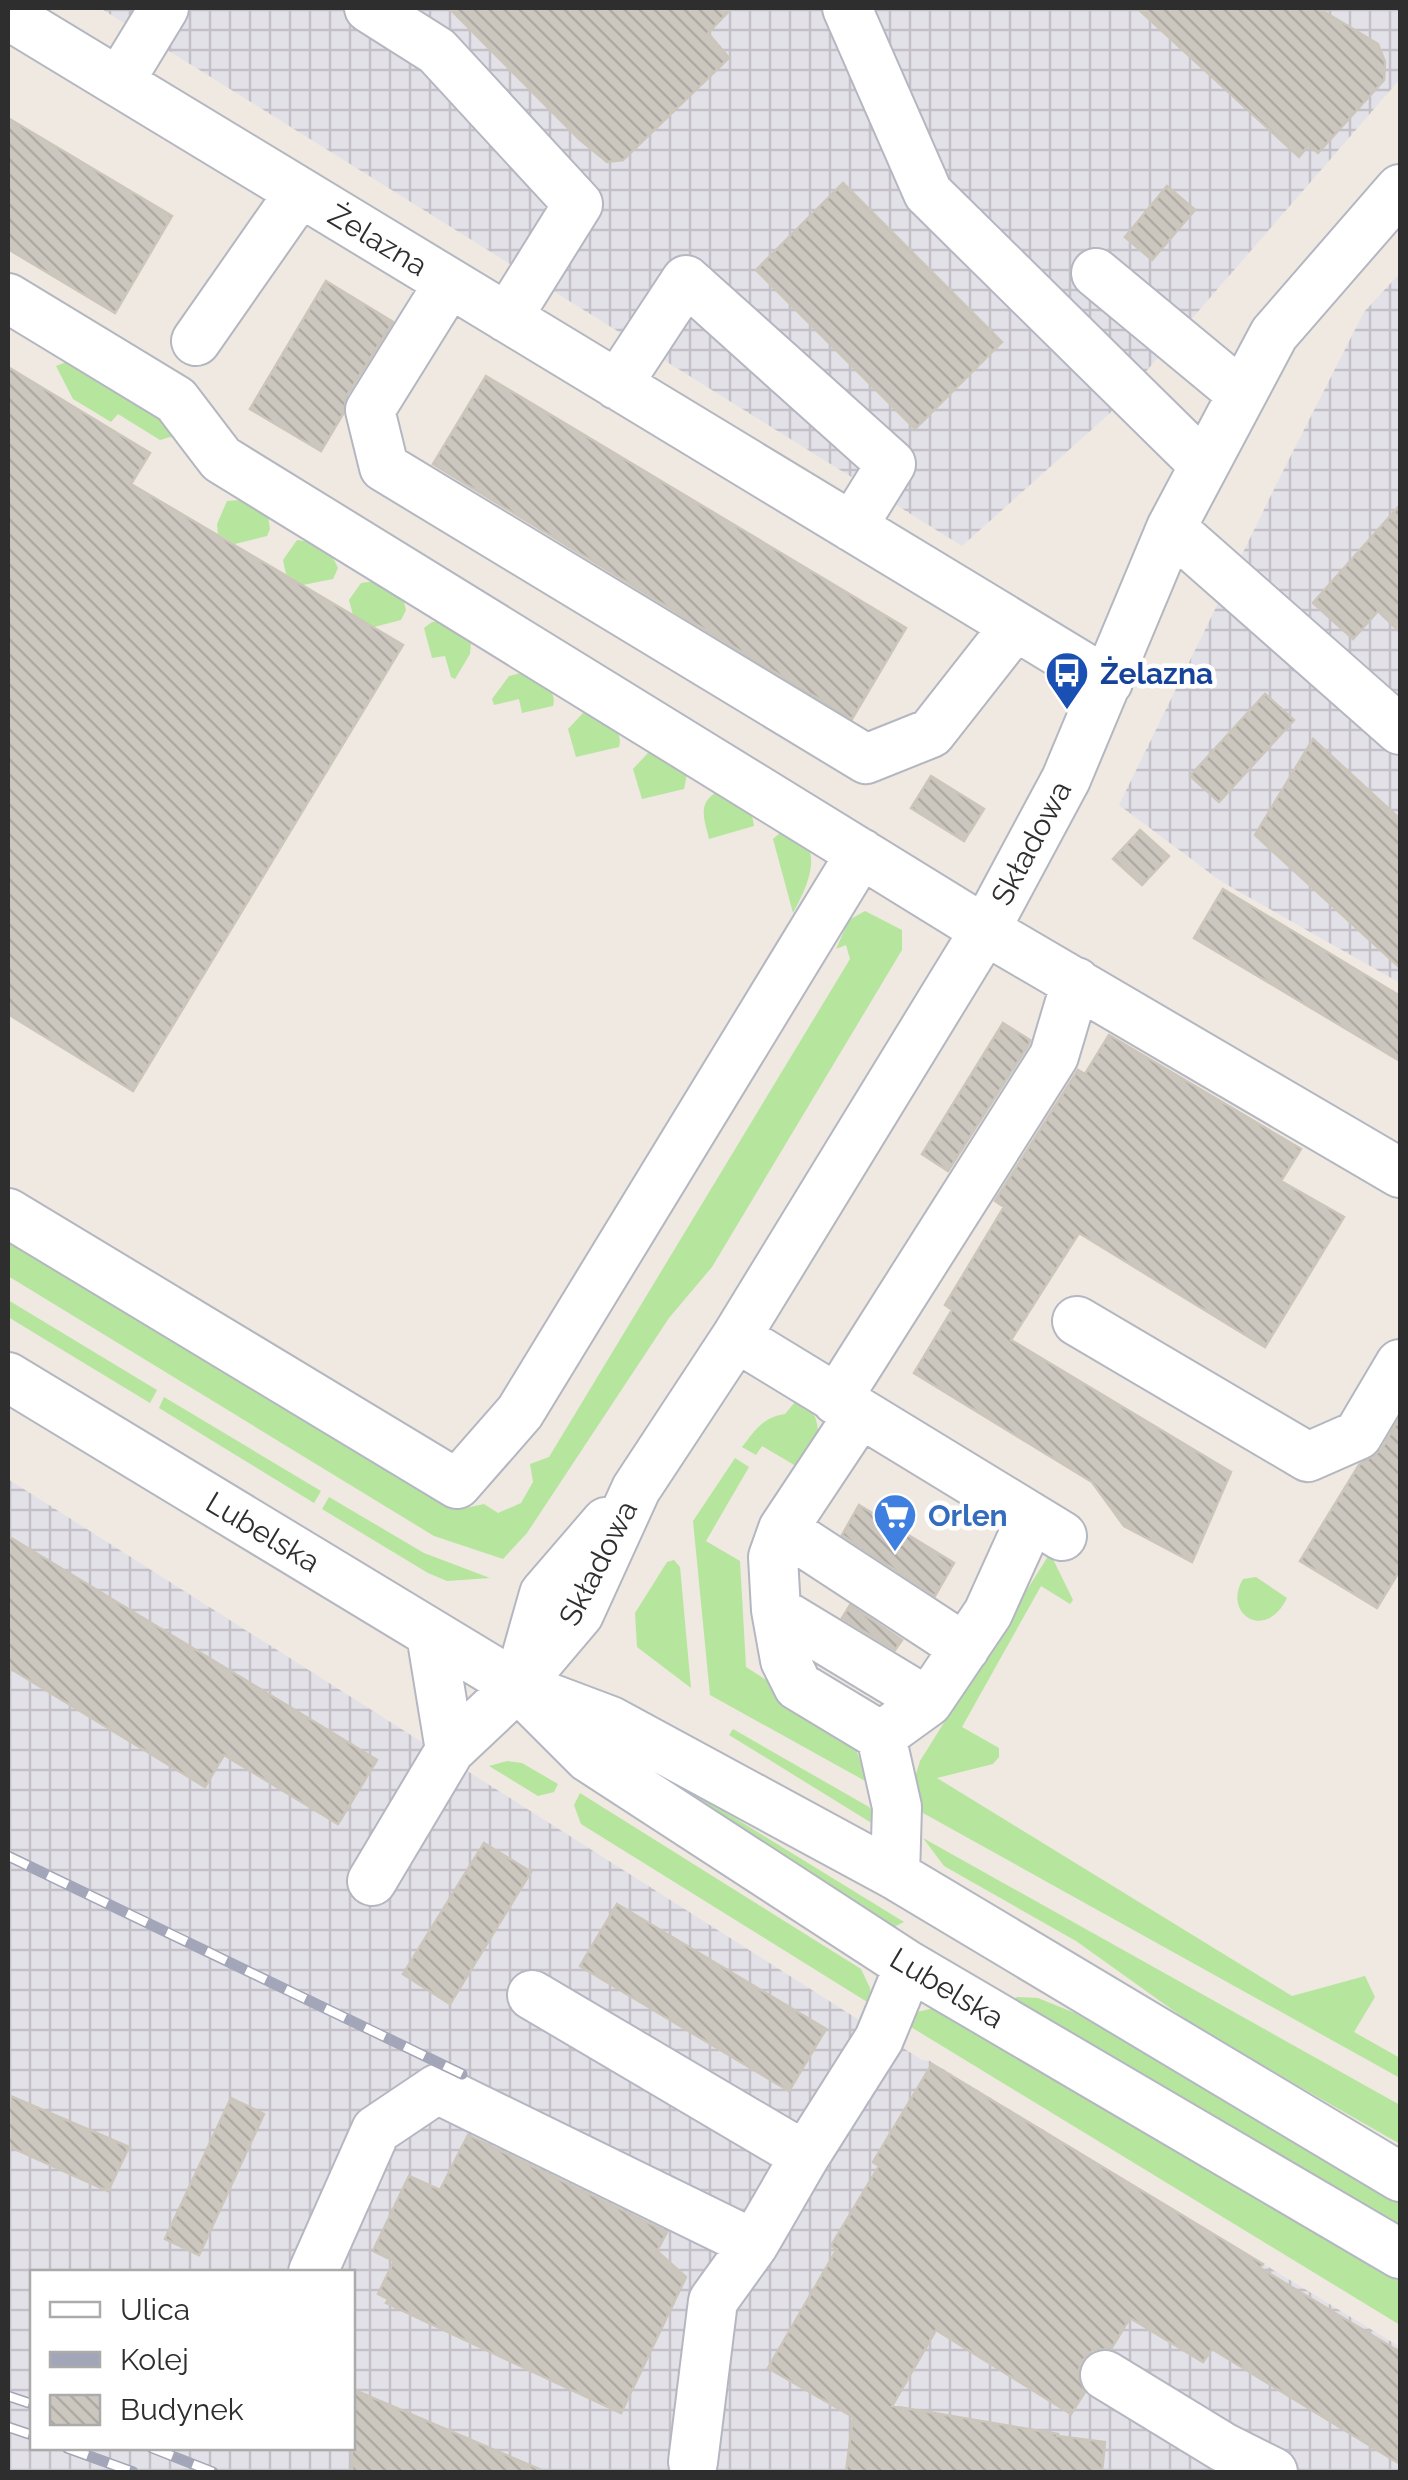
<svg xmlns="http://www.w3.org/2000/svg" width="1408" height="2480" font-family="Raleway,sans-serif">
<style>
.industrial{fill:url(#industrial-grid);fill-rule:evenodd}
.grass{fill:#b6e59e}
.building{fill:url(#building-back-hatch);stroke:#cbc5ba;stroke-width:2.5}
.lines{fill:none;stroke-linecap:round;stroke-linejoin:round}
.minor-casing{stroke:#b4b7c1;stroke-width:52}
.minor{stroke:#fff;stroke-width:48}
.rail-casing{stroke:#a3a6b8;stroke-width:11}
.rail{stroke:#fff;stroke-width:8;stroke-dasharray:22;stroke-linecap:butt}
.labels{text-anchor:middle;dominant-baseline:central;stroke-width:9;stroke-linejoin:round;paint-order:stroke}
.street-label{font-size:30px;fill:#2e2e2e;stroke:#fff}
.transit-label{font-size:30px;font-weight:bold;fill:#164399;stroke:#fff;text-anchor:start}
.shop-label{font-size:30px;font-weight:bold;fill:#366cbe;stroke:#fff;text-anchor:start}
</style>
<defs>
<pattern id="industrial-grid" width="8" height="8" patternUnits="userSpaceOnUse" patternTransform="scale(2.5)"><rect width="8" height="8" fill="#e3e1e8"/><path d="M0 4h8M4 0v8" fill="none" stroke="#c3c1c7"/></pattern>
<pattern id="building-back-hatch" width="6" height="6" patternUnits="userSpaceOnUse" patternTransform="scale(2.5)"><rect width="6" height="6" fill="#cbc7bf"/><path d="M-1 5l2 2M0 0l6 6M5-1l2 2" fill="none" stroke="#afaba4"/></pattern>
</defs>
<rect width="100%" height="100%" fill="#efe9e1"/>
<path class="industrial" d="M 100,8 L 1400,8 L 1400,79 L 1109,414 L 962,546 Z
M 1400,273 L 1400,983 L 1222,882 L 1119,805 L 1282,473 L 1364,312 Z
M 8,1479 L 922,2060 L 930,2061 L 1400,2347 L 1400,2472 L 8,2472 ZM 32,2272 L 352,2272 L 352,2448 L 32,2448 Z"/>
<path class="grass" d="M 66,362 L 164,421 L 177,435 L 160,440 L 118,414 L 111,422 L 73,399 L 56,366 Z
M 241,500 L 268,516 L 270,529 L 267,536 L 235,544 L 218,534 L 217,524 L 227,501 Z
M 297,540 C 315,542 332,551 338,568 L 333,579 L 303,585 L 286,574 L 283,560 Z
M 376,581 L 403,598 L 406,610 L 401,620 L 374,627 L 353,615 L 349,600 L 361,583 Z
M 432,622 L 443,622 L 471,643 L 470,654 L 455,679 L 451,677 L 445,656 L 432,658 L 424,628 Z
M 525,672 C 538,681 558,688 553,706 L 522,713 L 519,699 L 494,705 L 492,699 L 509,676 Z
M 584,712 C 601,711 625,729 619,747 L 576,757 L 568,729 Z
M 648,753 L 658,753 L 687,774 L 684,789 L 642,799 L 633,769 Z
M 715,793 L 725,793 L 751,810 L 754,826 L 709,839 C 705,821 697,805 715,793 Z
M 781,832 C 831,838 807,888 793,913 L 773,839 Z
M 865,911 L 902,930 L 902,950 L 712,1267 L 669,1318 L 527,1533 L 503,1559 L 434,1536 L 8,1276 L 8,1238 L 457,1510 L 484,1504 L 498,1513 L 521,1503 L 533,1482 L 530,1464 L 549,1457 L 850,959 L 846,945 L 836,949 L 849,920 Z
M 8,1300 L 157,1390 L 150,1403 L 8,1317 Z
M 164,1397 L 321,1491 L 314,1503 L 159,1408 Z
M 795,1402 C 812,1406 816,1414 818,1430 L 796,1466 L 762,1446 L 756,1455 L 742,1447 C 756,1429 762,1418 785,1414 Z
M 735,1458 L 749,1467 L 706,1541 L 740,1561 L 746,1667 L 841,1728 L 853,1740 L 867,1782 L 710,1695 L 693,1521 Z
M 329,1497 L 424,1553 L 490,1578 L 447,1581 L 428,1573 L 322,1509 Z
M 1050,1553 L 1073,1600 L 1070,1604 L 1041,1586 L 962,1727 L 999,1748 L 999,1757 L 993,1764 L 937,1778 L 1292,1996 L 1365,1976 L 1375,1997 L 1354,2032 L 1400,2058 L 1400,2078 L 914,1808 L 912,1787 L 920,1761 Z
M 674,1560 L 680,1567 L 691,1688 L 637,1647 L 635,1613 L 667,1562 Z
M 1256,1577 L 1287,1598 C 1265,1643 1222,1613 1243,1579 Z
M 733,1729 L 869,1807 L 876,1815 L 875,1819 L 870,1822 L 729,1735 Z
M 613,1743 L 904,1922 L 894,1927 L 608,1753 Z
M 507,1761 L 522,1763 L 558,1784 L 554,1792 L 538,1796 L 489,1766 Z
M 580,1793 L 861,1969 L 870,1988 L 872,2005 L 581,1824 L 574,1805 Z
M 923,1838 L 1400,2105 L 1400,2144 L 1202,2031 L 1076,1941 L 944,1866 Z
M 1017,1997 L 1038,1998 L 1075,2013 L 1400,2200 L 1400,2227 L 1011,2001 Z
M 934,2008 L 1400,2277 L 1400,2325 L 906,2024 L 913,2013 Z"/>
<path class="building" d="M 449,8 L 732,8 L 708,33 L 729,58 L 623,160 L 607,162 L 579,139 Z
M 1137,8 L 1318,8 L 1378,44 L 1385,62 L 1384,80 L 1318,153 L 1309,145 L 1299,157 Z
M 8,118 L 172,216 L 115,313 L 8,249 Z
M 843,183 L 1002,342 L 915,429 L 756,270 Z
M 1167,186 L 1195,210 L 1152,260 L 1125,237 Z
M 326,281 L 393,322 L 347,395 L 343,414 L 321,451 L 250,409 Z
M 8,367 L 150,453 L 131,484 L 403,645 L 133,1091 L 8,1014 Z
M 486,376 L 906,628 L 852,719 L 433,464 Z
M 1400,505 L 1400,632 L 1378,611 L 1353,639 L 1313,603 Z
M 1265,694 L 1294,720 L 1219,802 L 1190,776 Z
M 1313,739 L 1400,819 L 1400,968 L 1255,835 Z
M 931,776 L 984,809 L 964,841 L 911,808 Z
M 1140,830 L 1169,856 L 1142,885 L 1113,859 Z
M 1223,889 L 1400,996 L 1400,1061 L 1194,938 Z
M 1003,1023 L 1030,1040 L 1029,1044 L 948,1171 L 922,1154 Z
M 1109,1035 L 1301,1149 L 1281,1181 L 1344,1217 L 1265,1347 L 1079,1233 L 1011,1340 L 1231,1472 L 1192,1562 L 1124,1526 L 1092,1482 L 914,1373 L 952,1310 L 945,1305 L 1004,1207 L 995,1201 L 1078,1070 L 1085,1074 Z
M 1400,1417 L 1400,1570 L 1377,1608 L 1300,1561 L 1359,1465 L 1381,1450 Z
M 859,1505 L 954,1563 L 935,1596 L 842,1535 Z
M 8,1536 L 377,1760 L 338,1824 L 224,1755 L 205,1787 L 8,1667 Z
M 850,1605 L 902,1640 L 895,1650 L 842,1618 Z
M 484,1843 L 531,1872 L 450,2004 L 403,1974 Z
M 617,1904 L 826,2029 L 789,2091 L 580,1966 Z
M 932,2064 L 1263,2264 L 1260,2268 L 1400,2352 L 1400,2464 L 1212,2349 L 1203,2362 L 1130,2318 L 1111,2349 L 1093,2350 L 1081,2362 L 1078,2375 L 1085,2392 L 1071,2414 L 936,2330 L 892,2406 L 1058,2434 L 1057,2436 L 1105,2442 L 1102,2472 L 846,2472 L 853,2417 L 768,2368 L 837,2249 L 831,2246 L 879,2166 L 873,2162 Z
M 8,2095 L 129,2147 L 108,2191 L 8,2146 Z
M 231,2098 L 264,2114 L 199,2255 L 165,2239 Z
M 468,2135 L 667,2232 L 657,2251 L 686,2277 L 621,2413 L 386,2303 L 388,2299 L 378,2294 L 394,2261 L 373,2251 L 409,2176 L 440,2190 Z
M 352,2389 L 546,2472 L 352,2472 Z"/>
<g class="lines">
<g class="minor-casing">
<path id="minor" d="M 369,8 L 437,51 L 578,204 L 507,318
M 847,8 L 928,193 L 1203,464
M 8,15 L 1108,682
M 119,82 L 164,8
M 1096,273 L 1242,394
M 449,283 L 370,410 L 384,467 L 866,759 L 931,733 L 1015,626
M 8,298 L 176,400 L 221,459 L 985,930 L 1400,1173
M 196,341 L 300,192
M 617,385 L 686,280 L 891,464 L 852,527
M 1171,528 L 1400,730
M 8,1213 L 457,1484 L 520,1412 L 861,853
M 1077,1321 L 1308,1457 L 1358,1435 L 1400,1364
M 736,1337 L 1062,1536
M 8,1377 L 518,1686 L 611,1721 L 895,1875 L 1400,2177
M 836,1400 L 1054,1056 L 1076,982
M 860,1413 L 783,1529 L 773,1557 L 776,1610 L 785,1660 L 798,1686 L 881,1736
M 783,1529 L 965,1648
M 776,1610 L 928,1702
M 431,1634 L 450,1750
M 523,1668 L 544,1594 L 606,1522
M 527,1696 L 589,1758 L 909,1966 L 1400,2254
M 895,1875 L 897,1807 L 881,1736 L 928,1702 L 988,1613 L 1031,1518
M 372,1881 L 450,1750 L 518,1686 L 579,1614 L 636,1489 L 736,1337 L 985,930 L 1066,779 L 1171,528 L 1274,334 L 1400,189
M 532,1995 L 805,2156
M 313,2272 L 376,2130 L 437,2089 L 754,2244
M 1105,2375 L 1223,2447 L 1273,2472
M 693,2462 L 713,2301 L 754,2244 L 805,2156 L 879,2039 L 909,1966"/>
</g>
<use href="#minor" class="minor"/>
<g class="rail-casing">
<path id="rail" d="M 8,1856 L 462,2074
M 8,2396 L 32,2404
M 8,2427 L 32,2435
M 67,2448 L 133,2472
M 152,2448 L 213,2472"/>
</g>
<use href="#rail" class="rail"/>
</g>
<defs>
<g id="bus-pin" transform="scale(2.25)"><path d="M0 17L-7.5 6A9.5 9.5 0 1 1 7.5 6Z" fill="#1a4fb4" stroke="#fff"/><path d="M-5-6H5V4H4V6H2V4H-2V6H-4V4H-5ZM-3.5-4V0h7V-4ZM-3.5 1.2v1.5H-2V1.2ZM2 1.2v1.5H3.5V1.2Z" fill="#fff"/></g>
<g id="supermarket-pin" transform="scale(2.25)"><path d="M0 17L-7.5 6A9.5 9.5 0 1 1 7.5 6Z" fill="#3f7fe0" stroke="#fff"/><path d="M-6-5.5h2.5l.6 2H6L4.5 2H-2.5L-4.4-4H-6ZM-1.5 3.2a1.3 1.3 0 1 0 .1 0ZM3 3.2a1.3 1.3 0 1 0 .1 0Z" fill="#fff"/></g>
</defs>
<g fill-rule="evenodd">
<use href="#bus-pin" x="1067" y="673"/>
<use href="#supermarket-pin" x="895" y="1515"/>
</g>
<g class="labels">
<g class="street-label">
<text transform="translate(378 240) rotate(31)">Żelazna</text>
<text transform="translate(1031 843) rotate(-62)">Składowa</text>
<text transform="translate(263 1532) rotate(31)">Lubelska</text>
<text transform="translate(598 1563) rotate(-63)">Składowa</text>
<text transform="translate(947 1988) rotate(31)">Lubelska</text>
</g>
<g class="transit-label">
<text x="1100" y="673">Żelazna</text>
</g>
<g class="shop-label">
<text x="928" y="1515">Orlen</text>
</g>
</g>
<rect width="1408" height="2480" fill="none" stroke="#2e2e2e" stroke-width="20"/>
<rect x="30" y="2270" width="325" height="180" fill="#ffffff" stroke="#ababab" stroke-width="2.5"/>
<rect x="50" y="2302" width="50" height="15" fill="#ffffff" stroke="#ababab" stroke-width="2.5"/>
<text x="120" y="2320" font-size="30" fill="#2e2e2e">Ulica</text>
<rect x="50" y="2352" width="50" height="15" fill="#a3a6b8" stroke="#ababab" stroke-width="2.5"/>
<text x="120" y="2370" font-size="30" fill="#2e2e2e">Kolej</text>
<rect x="50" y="2395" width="50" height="30" fill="url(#building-back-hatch)" stroke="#ababab" stroke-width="2.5"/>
<text x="120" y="2420" font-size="30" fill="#2e2e2e">Budynek</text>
</svg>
